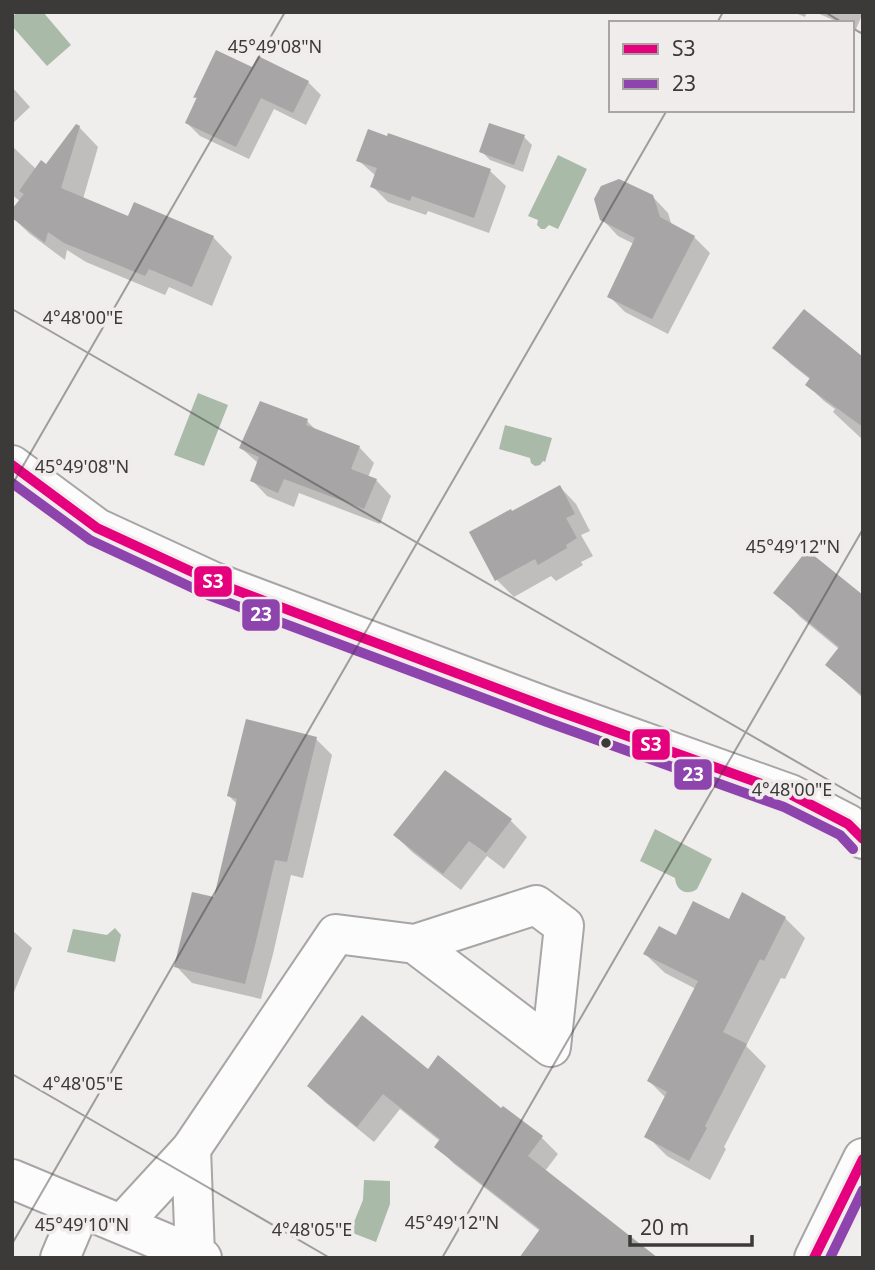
<svg xmlns="http://www.w3.org/2000/svg" width="875" height="1270" font-family="'Noto Sans',sans-serif">
  <style>
    .water { fill: #a9baa8 }
    .shadow { fill: #0003 }
    .building { fill: #a7a5a5 }
    .lines { fill: none; stroke-linecap: round; stroke-linejoin: round }
    .minor-casing { stroke: #a7a5a5; stroke-width: 42 }
    .minor { stroke: #fdfcfc; stroke-width: 38 }
    .bus-1-casing { stroke: #f1ecec; stroke-width: 16 }
    .bus-2-casing { stroke: #f1ecec; stroke-width: 16 }
    .bus-1 { stroke: #e5007d; stroke-width: 10 }
    .bus-2 { stroke: #8e44ad; stroke-width: 10 }
    .ticks { fill: none; stroke: #3c3a39; stroke-width: 2; stroke-opacity: 0.45 }
    .bus-dot { fill: #3c3a39; stroke: #f1ecec; stroke-width: 2.5 }
    .ticks-label { font-size: 18px; text-anchor: middle; fill: #3c3a39; stroke: #f1ecec; stroke-width: 7; stroke-linejoin: round; paint-order: stroke }
    .line-badge { stroke: #f1ecec; stroke-width: 2.5 }
    .badge-label { font-size: 19px; text-anchor: middle; font-weight: bold; fill: #fff }
  </style>
  <rect width="100%" height="100%" fill="#f0eded"/>
  <g class="water">
    <path d="M18,12H43L71,45L47,66L12,26V17Z"/>
    <path d="M558,155L587,169L558,229L549,225L545,229H541L537,225L538,220L528,216Z"/>
    <path d="M198,393L228,405L204,466L174,455Z"/>
    <path d="M505,425L552,438L545,462L543,461L540,465L535,466L531,463L530,458L499,449Z"/>
    <path d="M655,829L712,859L697,889C687,896 676,891 675,878L640,861Z"/>
    <path d="M115,928L121,935L115,962L67,952L73,929L107,935Z"/>
    <path d="M364,1180L390,1181V1204L376,1242L350,1232L363,1200Z"/>
  </g>
  <g class="shadow">
    <path d="M793,12H807L805,17Z"/>
    <path d="M815,12H863V13L856,29L852,28V23H840Z"/>
    <path d="M258,58L308,82L321,95L306,125L274,109L249,159L200,136L187,123L198,100L195,97L253,69Z"/>
    <path d="M12,87L30,107L12,124Z"/>
    <path d="M79,127L98,147L83,199L129,218L213,237L232,257L212,306L169,287L165,295L86,262L67,250L65,260L30,234L12,217L20,201L12,195V146L36,169L47,166Z"/>
    <path d="M524,137L532,145L523,172L490,160L481,151Z"/>
    <path d="M358,160L490,171L506,186L489,233L428,211L426,215L388,202L372,186L376,176Z"/>
    <path d="M652,196L668,213L672,226L694,237L710,253L668,334L625,312L609,296L634,244L618,236L602,219Z"/>
    <path d="M774,347L863,359V440L833,412L835,409L824,401L807,385L811,380L791,364Z"/>
    <path d="M307,421L318,432L359,447L374,463L368,477L376,480L391,496L380,524L299,493L294,507L267,496L252,480L258,463L241,448Z"/>
    <path d="M560,487L576,504L590,531L581,535L593,556L581,562L583,565L556,581L551,576L514,597L497,580L512,513Z"/>
    <path d="M776,592L863,597V698L827,665L839,649L800,617Z"/>
    <path d="M316,739L332,755L303,878L291,875L273,954L261,999L192,983L176,966L215,899L237,804L229,796Z"/>
    <path d="M510,820L527,837L504,869L487,856L461,890L412,852L395,835Z"/>
    <path d="M785,918L805,938L785,979L781,978L746,1046L766,1066L724,1147L726,1149L710,1180L667,1156L647,1136L666,1098L649,1081L696,989L665,973L645,954L676,937L730,921Z"/>
    <path d="M12,930L32,948L12,997Z"/>
    <path d="M428,1071L502,1111L503,1109L542,1138L558,1154L545,1171L540,1231L453,1163L437,1146L440,1141L400,1109L374,1142L325,1102L309,1086Z"/>
  </g>
  <g class="building">
    <path d="M216,50L252,67L258,56L309,81L293,113L261,98L236,147L185,123L197,97L193,98Z"/>
    <path d="M489,123L525,135L514,165L479,152Z"/>
    <path d="M76,124L80,126L61,188L128,216L134,202L214,236L192,287L149,269L145,276L64,243L48,232L45,243L12,218V209L24,194L19,191L41,160L46,164Z"/>
    <path d="M368,129L387,136L388,133L491,169L474,218L412,196L410,201L370,187L377,168L356,161Z"/>
    <path d="M619,179L653,195L660,217L695,236L652,319L607,297L635,238L600,220L594,199L601,186Z"/>
    <path d="M804,309L863,357V427L805,385L810,378L772,348Z"/>
    <path d="M260,401L308,419L306,425L360,446L351,469L377,479L364,509L284,479L278,493L250,481L259,457L239,448Z"/>
    <path d="M560,485L575,514L566,518L577,538L566,545L567,548L538,565L535,559L495,581L469,532L511,509L512,511Z"/>
    <path d="M807,550L863,595V696L825,665L839,647L773,593Z"/>
    <path d="M246,719L317,737L287,862L275,860L257,937L245,984L174,967L192,892L214,897L237,799L227,796Z"/>
    <path d="M445,770L512,819L486,853L469,841L443,874L393,835Z"/>
    <path d="M742,892L786,917L764,961L760,959L723,1032L747,1044L705,1126L707,1128L689,1161L644,1137L667,1092L647,1081L698,981L643,954L659,926L676,935L693,901L729,919Z"/>
    <path d="M362,1015L428,1069L438,1055L501,1108L503,1106L543,1136L528,1156L658,1258H519L540,1229L434,1147L440,1139L383,1094L357,1127L307,1086Z"/>
  </g>
  <g class="lines">
    <g class="minor-casing">
      <g id="minor">
        <path d="M12,465L97,528L214,582L552,709L790,794L848,824L863,839"/>
        <path d="M191,1149L195,1255"/>
        <path d="M12,1179L202,1258"/>
        <path d="M122,1224L191,1149L336,934L415,944L551,1047L564,926L536,905L415,944"/>
        <path d="M60,1258L81,1208"/>
        <path d="M814,1258L863,1158"/>
      </g>
    </g>
    <use href="#minor" class="minor"/>
    <g class="bus-1-casing">
      <g id="bus-1">
        <path d="M12,465L97,528L214,582L552,709L790,794L848,824L863,839"/>
        <path d="M814,1258L863,1159"/>
      </g>
    </g>
    <g class="bus-2-casing">
      <g id="bus-2">
        <path d="M12,483L90,540L208,595L547,722L784,807L840,835L853,849"/>
        <path d="M830,1258L863,1190"/>
      </g>
    </g>
    <use href="#bus-1" class="bus-1"/>
    <use href="#bus-2" class="bus-2"/>
  </g>
  <path class="ticks" d="M825,12L843,23M717,23L723,12M852,28L863,34M12,309L863,800M12,485L285,12M12,1074L330,1258M12,1244L667,110M442,1258L863,529"/>
  <circle class="bus-dot" cx="606" cy="743" r="6"/>
  <g class="ticks-label">
    <text x="275" y="53">45°49'08"N</text>
    <text x="83" y="324">4°48'00"E</text>
    <text x="82" y="473">45°49'08"N</text>
    <text x="793" y="553">45°49'12"N</text>
    <text x="792" y="796">4°48'00"E</text>
    <text x="83" y="1090">4°48'05"E</text>
    <text x="452" y="1229">45°49'12"N</text>
    <text x="82" y="1231">45°49'10"N</text>
    <text x="312" y="1236">4°48'05"E</text>
  </g>
  <g class="line-badge">
    <rect x="193" y="565" width="40" height="33" rx="7" fill="#e5007d"/>
    <rect x="241" y="598" width="40" height="34" rx="7" fill="#8e44ad"/>
    <rect x="631" y="728" width="40" height="33" rx="7" fill="#e5007d"/>
    <rect x="673" y="758" width="40" height="33" rx="7" fill="#8e44ad"/>
  </g>
  <g class="badge-label">
    <text x="213" y="588">S3</text>
    <text x="261" y="621">23</text>
    <text x="651" y="751">S3</text>
    <text x="693" y="781">23</text>
  </g>
  <rect width="875" height="1270" fill="none" stroke="#3c3a39" stroke-width="28"/>
  <rect x="609" y="21" width="245" height="91" fill="#f1ecec" stroke="#a9a5a4" stroke-width="2"/>
  <rect x="623" y="44" width="35" height="10" fill="#e5007d" stroke="#a9a5a4" stroke-width="2"/>
  <text x="672" y="56" font-size="21" fill="#3c3a39">S3</text>
  <rect x="623" y="79" width="35" height="10" fill="#8e44ad" stroke="#a9a5a4" stroke-width="2"/>
  <text x="672" y="91" font-size="21" fill="#3c3a39">23</text>
  <path d="M630 1235v10h122v-10" fill="none" stroke="#3c3a39" stroke-width="3.5"/>
  <text x="640" y="1235" font-size="21" fill="#3c3a39" stroke="#f1ecec" stroke-width="5" paint-order="stroke">20 m</text>
</svg>
